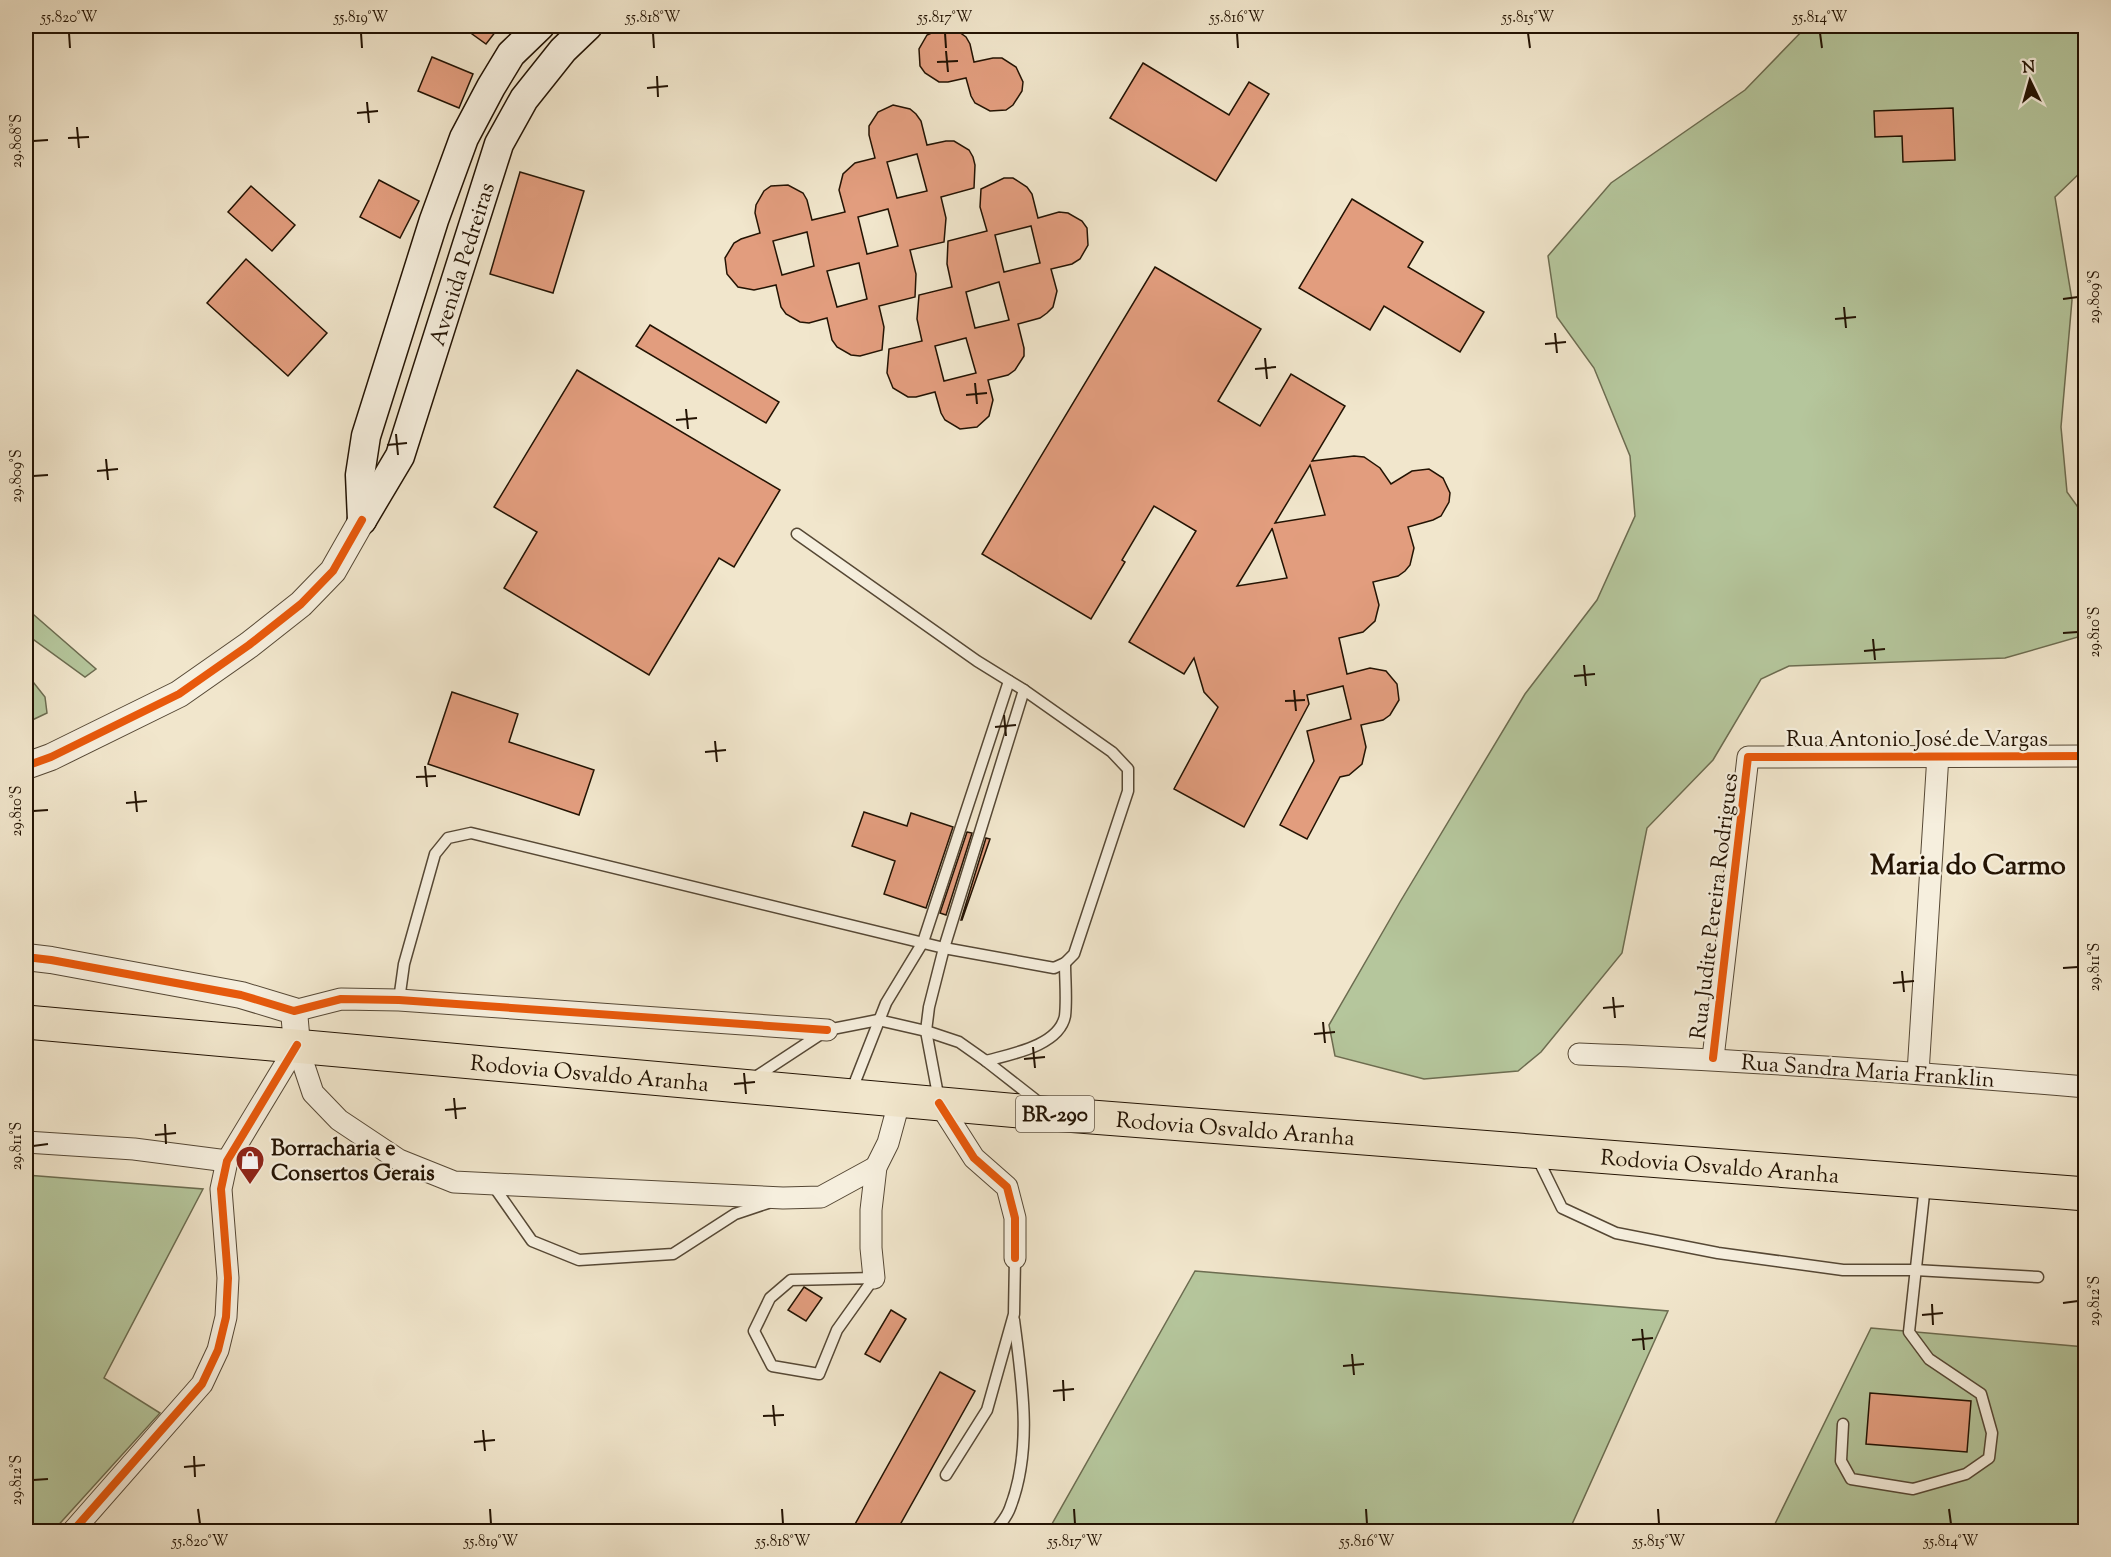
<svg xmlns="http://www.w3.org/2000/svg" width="2111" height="1557" font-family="'Sorts Mill Goudy',serif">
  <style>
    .green { fill: #b5c69c; stroke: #6c6c50; stroke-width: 1.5 }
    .building { fill: #e29d7e; stroke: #231303; stroke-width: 1.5; fill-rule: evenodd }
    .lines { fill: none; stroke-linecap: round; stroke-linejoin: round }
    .service-casing { stroke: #564835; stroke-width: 13 }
    .minor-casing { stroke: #564835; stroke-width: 23 }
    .tertiary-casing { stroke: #564835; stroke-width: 28 }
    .secondary-casing { stroke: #231303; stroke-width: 31 }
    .trunk-casing { stroke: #231303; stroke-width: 35 }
    .service { stroke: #f6efde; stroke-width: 10 }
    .minor { stroke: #f6efde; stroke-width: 21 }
    .tertiary { stroke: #f6efde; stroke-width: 26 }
    .secondary { stroke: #f6efde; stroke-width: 28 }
    .trunk { stroke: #f1e6cc; stroke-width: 33 }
    .cycleway-casing { stroke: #f6efde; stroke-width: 11 }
    .cycleway { stroke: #e8590c; stroke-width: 8 }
    .ticks { fill: none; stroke: #231303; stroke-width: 2 }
    .labels { text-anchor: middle; stroke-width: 4.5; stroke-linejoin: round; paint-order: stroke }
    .shield { fill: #f6efde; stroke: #625545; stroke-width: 1.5 }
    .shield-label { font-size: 21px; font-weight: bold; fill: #231303 }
    .street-label { font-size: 22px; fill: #231303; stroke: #f6efde }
    .poi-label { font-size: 22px; font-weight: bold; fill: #231303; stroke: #f6efde; text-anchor: start }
    .district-label { font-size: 28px; font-weight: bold; fill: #231303; stroke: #f6efde }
    .neatline { fill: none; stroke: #231303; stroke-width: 2 }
    .ticks-label { font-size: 15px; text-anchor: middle; fill: #231303 }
  </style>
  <rect width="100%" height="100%" fill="#f1e6cc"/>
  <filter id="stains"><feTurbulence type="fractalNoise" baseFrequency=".00333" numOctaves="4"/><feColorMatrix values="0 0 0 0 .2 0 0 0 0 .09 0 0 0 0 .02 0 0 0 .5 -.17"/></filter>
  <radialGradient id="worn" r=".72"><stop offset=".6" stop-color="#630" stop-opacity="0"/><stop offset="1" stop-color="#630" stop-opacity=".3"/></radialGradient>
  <g class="green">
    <path d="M1807,26H2085V168L2055,197L2072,300L2061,427L2067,492L2085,517V635L2005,658L1789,666L1761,679L1713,760L1647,828L1622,953L1541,1052L1518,1071L1424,1079L1335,1056L1329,1025L1400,902L1525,694L1597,600L1635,516L1630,456L1594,368L1557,317L1548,256L1611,183L1745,90Z"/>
    <path d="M26,608L96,669L85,677L26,634Z"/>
    <path d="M26,673L45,697L47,713L26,723Z"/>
    <path d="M26,1175L203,1189L104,1378L160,1413L53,1531H26Z"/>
    <path d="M1195,1271L1668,1311L1569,1531H1048Z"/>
    <path d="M1871,1328L2085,1347V1531L1771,1532Z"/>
  </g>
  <g class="building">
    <path d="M461,26H500L486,44Z"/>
    <path d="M943,28L959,32L966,37L970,44L974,62L993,58H1002L1016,67L1023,82L1022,91L1013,105L1006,110L990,111L975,103L971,96L966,78L948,82H939L925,73L920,66L919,49L927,35Z"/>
    <path d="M432,57L473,74L459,108L418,91Z"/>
    <path d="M1143,63L1229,115L1249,82L1269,94L1216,181L1110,118Z"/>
    <path d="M893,105L910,109L916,114L921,121L927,145L946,141H954L969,150L973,157L975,165L974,188L941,197L946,218L944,242L910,250L916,274L915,297L879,306L884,327L882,350L860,356L851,355L837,347L832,340L827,318L809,323L800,322L786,314L781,307L776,285L754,290L738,287L727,274L725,258L734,243L741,239L760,233L755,213L756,205L764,191L771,186L788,185L803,193L807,200L812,220L845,212L839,190L843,174L855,163L875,158L869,135V126L878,112ZM917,154L927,191L897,198L887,162ZM888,209L898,246L867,254L858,217ZM807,232L814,266L782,275L773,241ZM859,263L867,299L837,307L827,271Z"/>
    <path d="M1953,108L1955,160L1903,162L1902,136L1875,137L1874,111Z"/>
    <path d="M520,172L584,191L553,293L490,274Z"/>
    <path d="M1004,178H1013L1027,187L1032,194L1038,218L1059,212L1068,213L1082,221L1087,228L1088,245L1080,259L1072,264L1051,269L1057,291L1053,307L1047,313L1040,318L1018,324L1024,348V356L1015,370L1008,375L988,380L993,400L989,416L977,427L960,429L945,420L941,413L935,392L916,397H908L893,388L887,373L889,349L922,341L917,319L919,295L952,287L947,264L948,241L987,231L980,207L981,189ZM1031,226L1040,263L1004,272L995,235ZM999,282L1009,320L975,328L966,292ZM966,338L976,373L944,381L935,346Z"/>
    <path d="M379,180L419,201L400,238L360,217Z"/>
    <path d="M251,186L295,225L272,251L228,212Z"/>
    <path d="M1352,199L1423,242L1408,267L1484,312L1460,352L1384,306L1370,330L1299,288Z"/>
    <path d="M246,259L327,333L288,376L207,303Z"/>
    <path d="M1155,267L1261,329L1218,401L1260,426L1291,374L1345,406L1312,461L1354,456L1364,457L1380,468L1391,484L1412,471L1429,469L1443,478L1450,493L1449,502L1441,516L1433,520L1408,527L1414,548L1410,565L1405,571L1398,576L1373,582L1379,605L1375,621L1363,632L1339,638L1347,674L1370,668L1386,671L1397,684L1399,700L1390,715L1383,720L1361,725L1366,747L1362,764L1349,775L1340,777L1307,839L1280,825L1314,761L1307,731L1351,719L1343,686L1307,695L1309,704L1244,827L1174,789L1218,707L1204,692L1194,658L1184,674L1129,642L1196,531L1154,506L1122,560L1125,562L1091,619L982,554ZM1310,465L1325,515L1275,523ZM1272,528L1287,578L1237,586L1272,529Z"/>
    <path d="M650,325L779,402L766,423L636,346Z"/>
    <path d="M577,370L780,490L734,567L719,558L649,675L504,588L537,532L494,507Z"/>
    <path d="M452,692L518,714L509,742L594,770L579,815L428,764Z"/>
    <path d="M864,812L907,826L911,813L953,827L926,908L884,894L895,861L852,846Z"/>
    <path d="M967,832L972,833L946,915L940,913Z"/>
    <path d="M986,838L990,839L962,920H961Z"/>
    <path d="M804,1287L822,1298L806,1321L788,1310Z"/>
    <path d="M891,1310L906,1319L880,1362L865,1354Z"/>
    <path d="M940,1372L975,1391L896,1532H863L854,1526Z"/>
    <path d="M1870,1393L1971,1401L1967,1452L1866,1444Z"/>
  </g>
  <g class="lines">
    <g class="service-casing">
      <g id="service">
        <path d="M399,1000L404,964L435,854L448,838L471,833L944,948L1054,968L1065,963L1074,954L1128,791V769L1112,752L1024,690L977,661L797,534"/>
        <path d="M986,1061C1011,1054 1059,1046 1065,1016C1067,999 1065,980 1065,963"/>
        <path d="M754,1078L827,1030L878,1020L926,1031L959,1042L986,1061L1041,1104"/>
        <path d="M851,1092L886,1003L923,942L1009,681"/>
        <path d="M939,1100L926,1031L929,1007L944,948L1024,690"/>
        <path d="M1537,1157L1562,1208L1616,1233L1718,1253L1843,1270H1915L2038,1277"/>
        <path d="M492,1184L532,1241L579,1260L673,1254L735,1214L768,1203"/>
        <path d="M874,1278L837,1330L819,1374L772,1366L754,1331L770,1298L791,1280Z"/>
        <path d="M1843,1424L1841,1461L1851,1479L1913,1489L1966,1474L1989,1458L1992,1433L1981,1394L1929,1359L1909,1332L1925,1185"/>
        <path d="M946,1475L987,1410L1014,1314L1015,1258"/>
        <path d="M995,1532C1000,1524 1007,1517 1010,1508C1033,1449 1022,1382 1014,1320"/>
      </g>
    </g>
    <g class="minor-casing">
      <g id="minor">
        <path d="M294,1011L341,999L399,1000L827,1030"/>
        <path d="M297,1045L313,1093L339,1120L399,1160L454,1182L783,1198L821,1197L876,1167"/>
        <path d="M1579,1054C1749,1060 1917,1073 2086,1087"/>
        <path d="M1713,1058L1748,757L2086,756"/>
        <path d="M1918,1073L1938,755"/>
        <path d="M939,1103L974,1158L1007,1187L1015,1218V1258"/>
        <path d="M26,1142L134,1149L227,1161"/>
        <path d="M874,1278L871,1248V1210L876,1167L888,1143L900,1099"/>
        <path d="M72,1532L202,1384L218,1350L226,1317L228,1278L221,1189L227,1161L297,1045"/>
      </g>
    </g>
    <g class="tertiary-casing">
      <g id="tertiary">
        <path d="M26,766L51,757L179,694L249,645L301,604L333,571L362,520"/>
        <path d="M26,957L51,960L241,995L294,1011L297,1045"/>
      </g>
    </g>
    <g class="secondary-casing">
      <g id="secondary">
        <path id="s1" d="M362,520L400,456L499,144L524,99L563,50L588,26"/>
        <path d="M362,520L360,475L366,436L434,220L464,138L491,87L511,54L540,26"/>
      </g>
    </g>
    <g class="trunk-casing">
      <g id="trunk">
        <path id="s2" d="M26,1022L1053,1114L2086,1194"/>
      </g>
    </g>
    <use href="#service" class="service"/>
    <use href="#minor" class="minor"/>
    <use href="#tertiary" class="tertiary"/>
    <use href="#secondary" class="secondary"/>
    <use href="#trunk" class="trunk"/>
    <g class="cycleway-casing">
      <g id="cycleway">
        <path d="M26,766L51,757L179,694L249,645L301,604L333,571L362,520"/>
        <path d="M26,957L51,960L241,995L294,1011L341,999L399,1000L827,1030"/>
        <path d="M1713,1058L1748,757L2086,756"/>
        <path d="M939,1103L974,1158L1007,1187L1015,1218V1258"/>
        <path d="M72,1532L202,1384L218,1350L226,1317L228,1278L221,1189L227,1161L297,1045"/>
      </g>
    </g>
    <use href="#cycleway" class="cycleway"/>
  </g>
  <path class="ticks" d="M69,33L70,48M361,33L362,48M653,33L654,48M945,33L946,48M1237,33L1238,48M1528,33L1530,48M1820,33L1822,48M946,51L948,72M937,62L958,61M657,76L658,97M647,88L668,86M367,102L369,123M357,113L378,111M77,127L79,148M68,138L89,137M33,141L48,140M2063,299L2078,297M1844,307L1846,328M1835,319L1856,317M1555,333L1557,353M1545,344L1566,342M1265,358L1267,379M1255,369L1276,367M975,383L977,404M966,395L987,393M686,409L688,429M676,420L697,418M396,434L398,455M387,445L407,443M106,459L108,480M97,471L118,469M33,476L48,475M2063,633L2078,632M1873,639L1875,660M1864,651L1885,649M1584,665L1586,686M1574,676L1595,674M1294,690L1296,711M1285,701L1305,700M1004,715L1006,736M995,727L1016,725M715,741L717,762M705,752L726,750M425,766L427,787M416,777L436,776M135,791L137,812M126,803L147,801M33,811L48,810M2063,968L2078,967M1902,971L1904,992M1893,983L1914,981M1613,997L1615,1018M1603,1008L1624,1006M1323,1022L1325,1043M1314,1034L1335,1032M1033,1047L1035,1068M1024,1059L1045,1057M744,1073L746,1094M734,1084L755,1082M454,1098L456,1119M445,1110L466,1108M165,1124L166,1144M155,1135L176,1133M33,1146L48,1144M2063,1303L2078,1301M1932,1304L1933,1325M1922,1315L1943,1313M1642,1329L1644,1350M1632,1340L1653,1338M1352,1354L1354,1375M1343,1366L1364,1364M1063,1380L1064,1401M1053,1391L1074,1389M773,1405L775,1426M763,1416L784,1415M483,1430L485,1451M474,1442L495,1440M194,1456L195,1477M184,1467L205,1465M33,1480L48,1479M198,1509L200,1524M490,1509L491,1524M782,1509L783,1524M1074,1509L1075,1524M1366,1509L1367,1524M1658,1509L1659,1524M1949,1509L1951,1524"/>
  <defs>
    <g id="shop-pin" transform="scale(1.5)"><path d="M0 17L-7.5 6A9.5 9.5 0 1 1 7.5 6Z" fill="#8f2418" stroke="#f6efde"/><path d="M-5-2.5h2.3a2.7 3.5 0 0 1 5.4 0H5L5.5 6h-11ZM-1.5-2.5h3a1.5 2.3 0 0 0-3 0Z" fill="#fff"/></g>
  </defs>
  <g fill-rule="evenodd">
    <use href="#shop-pin" x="250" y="1160"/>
  </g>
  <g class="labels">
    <rect class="shield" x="1016" y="1096" width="78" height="36" rx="4.5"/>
    <g class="shield-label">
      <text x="1055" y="1121">BR-290</text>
    </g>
    <g class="street-label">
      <text dy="8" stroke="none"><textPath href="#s1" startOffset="276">Avenida Pedreiras</textPath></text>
      <text x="1917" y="746">Rua Antonio José de Vargas</text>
      <text transform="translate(1713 906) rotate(-83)" y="8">Rua Judite Pereira Rodrigues</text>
      <text transform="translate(1868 1070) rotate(4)" y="8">Rua Sandra Maria Franklin</text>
      <text dy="8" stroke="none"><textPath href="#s2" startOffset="566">Rodovia Osvaldo Aranha</textPath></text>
      <text dy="8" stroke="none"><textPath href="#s2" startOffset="1214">Rodovia Osvaldo Aranha</textPath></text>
      <text dy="8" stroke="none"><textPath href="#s2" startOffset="1700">Rodovia Osvaldo Aranha</textPath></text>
    </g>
    <g class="poi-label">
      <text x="271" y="1155">Borracharia e<tspan x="271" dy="25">Consertos Gerais</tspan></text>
    </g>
    <g class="district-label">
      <text x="1968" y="874">Maria do Carmo</text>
    </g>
  </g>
  <rect width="2111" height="1557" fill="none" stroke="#f1e6cc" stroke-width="66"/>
  <g transform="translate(2030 81) rotate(355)" stroke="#f6efde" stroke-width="4.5" paint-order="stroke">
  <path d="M0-4.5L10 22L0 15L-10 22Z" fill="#231303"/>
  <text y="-9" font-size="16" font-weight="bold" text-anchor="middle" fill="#231303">N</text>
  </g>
  <rect x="33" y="33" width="2045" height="1491" class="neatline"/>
  <g class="ticks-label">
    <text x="69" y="22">55.820°W</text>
    <text x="361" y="22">55.819°W</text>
    <text x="653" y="22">55.818°W</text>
    <text x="945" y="22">55.817°W</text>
    <text x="1237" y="22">55.816°W</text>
    <text x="1528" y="22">55.815°W</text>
    <text x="1820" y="22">55.814°W</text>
    <text transform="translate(16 141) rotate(-90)" y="5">29.808°S</text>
    <text transform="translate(2094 297) rotate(-90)" y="5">29.809°S</text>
    <text transform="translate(16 476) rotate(-90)" y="5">29.809°S</text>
    <text transform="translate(2094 632) rotate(-90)" y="5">29.810°S</text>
    <text transform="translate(16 811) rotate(-90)" y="5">29.810°S</text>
    <text transform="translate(2094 967) rotate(-90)" y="5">29.811°S</text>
    <text transform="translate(16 1146) rotate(-90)" y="5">29.811°S</text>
    <text transform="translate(2094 1301) rotate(-90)" y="5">29.812°S</text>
    <text transform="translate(16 1480) rotate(-90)" y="5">29.812°S</text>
    <text x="200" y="1546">55.820°W</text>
    <text x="491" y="1546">55.819°W</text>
    <text x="783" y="1546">55.818°W</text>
    <text x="1075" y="1546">55.817°W</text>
    <text x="1367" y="1546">55.816°W</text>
    <text x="1659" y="1546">55.815°W</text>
    <text x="1951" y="1546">55.814°W</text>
  </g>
  <rect width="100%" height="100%" filter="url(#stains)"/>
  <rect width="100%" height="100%" fill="url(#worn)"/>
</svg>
